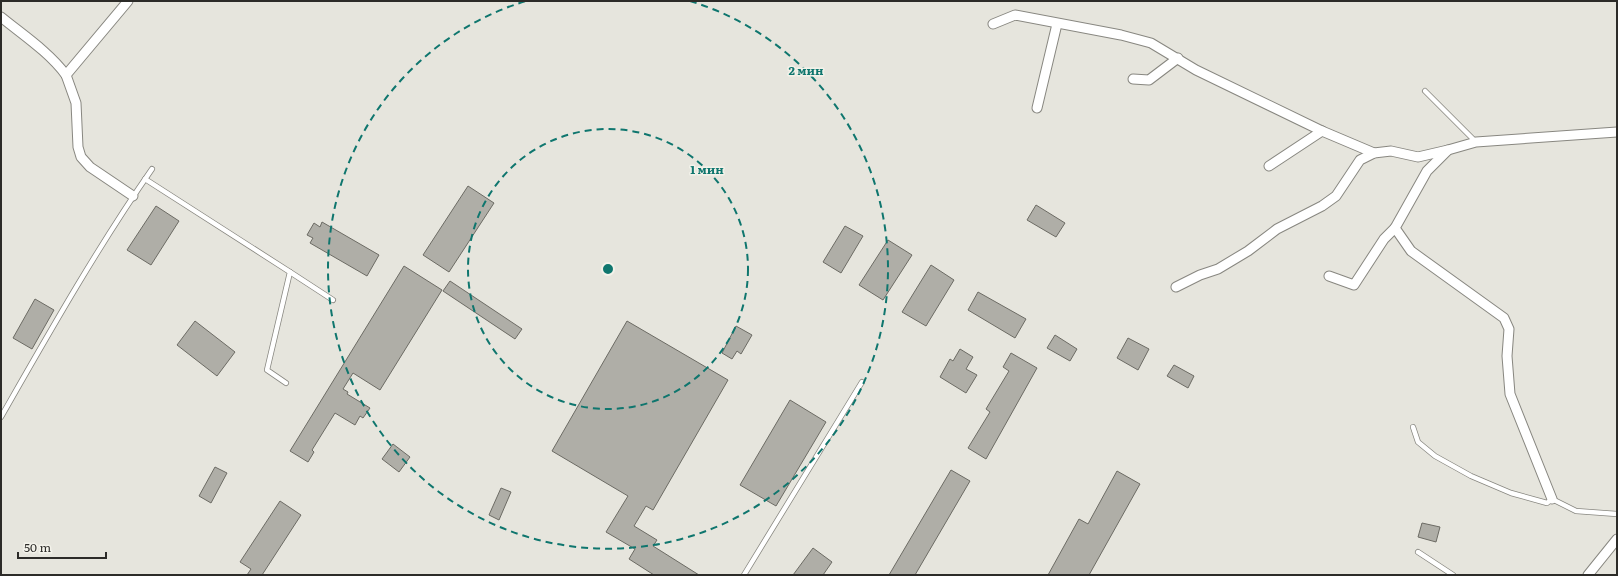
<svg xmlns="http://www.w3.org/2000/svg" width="1618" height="576" font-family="Literata,serif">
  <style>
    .building { fill: #afaea7; stroke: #6c6b64 }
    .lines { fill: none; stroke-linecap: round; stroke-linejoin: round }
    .lane-casing { stroke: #888780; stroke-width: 6 }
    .street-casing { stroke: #888780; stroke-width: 11 }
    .lane { stroke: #fff; stroke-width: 4.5 }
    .street { stroke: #fff; stroke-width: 9 }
    .ring { fill: none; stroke: #0f766e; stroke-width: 2; stroke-dasharray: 7 5 }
    .centre { fill: #0f766e; stroke: #f3f2ea; stroke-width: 2 }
    .ring-label { font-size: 12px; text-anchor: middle; font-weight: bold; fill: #0f766e; stroke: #f3f2ea; stroke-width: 3; stroke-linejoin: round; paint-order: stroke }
  </style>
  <rect width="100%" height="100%" fill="#e6e5dd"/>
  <g class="building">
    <path d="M468,186L494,203L449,272L423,255Z"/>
    <path d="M1036,205L1065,223L1056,237L1027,220Z"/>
    <path d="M156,206L179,221L151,265L127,250Z"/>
    <path d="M322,222L379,255L367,276L310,243L313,238L307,235L314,223L320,227Z"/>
    <path d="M845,226L863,236L841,273L823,262Z"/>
    <path d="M888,240L912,255L883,300L859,285Z"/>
    <path d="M931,265L954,280L926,326L902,312Z"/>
    <path d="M404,266L442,290L380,390L353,373L343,389L348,392L347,394L370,408L363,418L360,416L355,425L335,413L312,450L314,452L308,462L290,451Z"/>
    <path d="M450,281L522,329L515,339L443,291Z"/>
    <path d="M978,292L1026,319L1015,338L968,310Z"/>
    <path d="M35,299L54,310L32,349L13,338Z"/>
    <path d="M195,321L235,352L217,376L177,345Z"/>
    <path d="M627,321L728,380L653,510L646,506L634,526L657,540L653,546L699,575H654L629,559L635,549L606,532L628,496L552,451Z"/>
    <path d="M736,326L752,335L741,354L737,351L732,359L722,353Z"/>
    <path d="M1055,335L1077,349L1070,361L1047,348Z"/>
    <path d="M1128,338L1149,349L1138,370L1117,358Z"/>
    <path d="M960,349L973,357L966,369L977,375L966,393L940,377L950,359L953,361Z"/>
    <path d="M1011,353L1037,368L986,459L968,448L990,412L986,409L1009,371L1003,367Z"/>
    <path d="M1174,365L1194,376L1188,388L1167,376Z"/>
    <path d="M790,400L826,422L776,506L740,485Z"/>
    <path d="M393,444L410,457L399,472L382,459Z"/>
    <path d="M215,467L227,473L211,503L199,496Z"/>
    <path d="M951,470L970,481L915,575H889Z"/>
    <path d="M1117,471L1140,484L1089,575H1048L1079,519L1088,524Z"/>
    <path d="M501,488L511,492L499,520L489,515Z"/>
    <path d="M280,501L301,515L262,575H247L251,569L240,562Z"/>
    <path d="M1422,523L1440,527L1436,542L1418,537Z"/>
    <path d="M813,548L832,562L823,575H793Z"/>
  </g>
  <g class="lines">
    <g class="lane-casing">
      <g id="lane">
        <path d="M1425,91L1476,142"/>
        <path d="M145,179L290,272L267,370L286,383"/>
        <path d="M290,272L333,300"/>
        <path d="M1,417C49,333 97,248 152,169"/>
        <path d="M1413,427L1418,442L1435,456L1471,476L1511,493L1547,503L1552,499L1576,511L1617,514"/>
        <path d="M1418,552L1453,575"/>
        <path d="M744,575L862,382"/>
      </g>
    </g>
    <g class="street-casing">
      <g id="street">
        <path d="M1,17C23,35 49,52 66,75L128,1"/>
        <path d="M993,24L1015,15L1121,35L1151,43L1196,70L1322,131L1374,153"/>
        <path d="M66,75L76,103L78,147L81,157L90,167L133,196"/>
        <path d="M1133,79L1149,80L1178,58"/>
        <path d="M1037,108L1057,24"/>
        <path d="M1269,166L1322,131"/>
        <path d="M1329,276L1354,285L1384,239L1395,228"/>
        <path d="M1176,287L1200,275L1218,269L1248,251L1277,229L1322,206L1336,196L1360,160L1374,153L1391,151L1418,157L1448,150"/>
        <path d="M1552,499L1510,394L1507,356L1509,329L1504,318L1411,251L1395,228L1427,171L1448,150L1476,142L1617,132"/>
        <path d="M1588,575L1617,539"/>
      </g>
    </g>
    <use href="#lane" class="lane"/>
    <use href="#street" class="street"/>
  </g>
  <g class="ring">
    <circle cx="608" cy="269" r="140"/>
    <path d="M690 1A280 280 0 1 1 526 1"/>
  </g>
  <circle cx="608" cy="269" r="6" class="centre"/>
  <g class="ring-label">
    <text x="806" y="75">2 мин</text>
    <text x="707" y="174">1 мин</text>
  </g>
  <rect width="1618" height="576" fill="none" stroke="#2c2b28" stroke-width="4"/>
  <path d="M18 552v6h88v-6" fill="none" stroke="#2c2b28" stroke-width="2"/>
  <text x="24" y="552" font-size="12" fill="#2c2b28" stroke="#f3f2ea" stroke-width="3" paint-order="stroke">50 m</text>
</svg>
